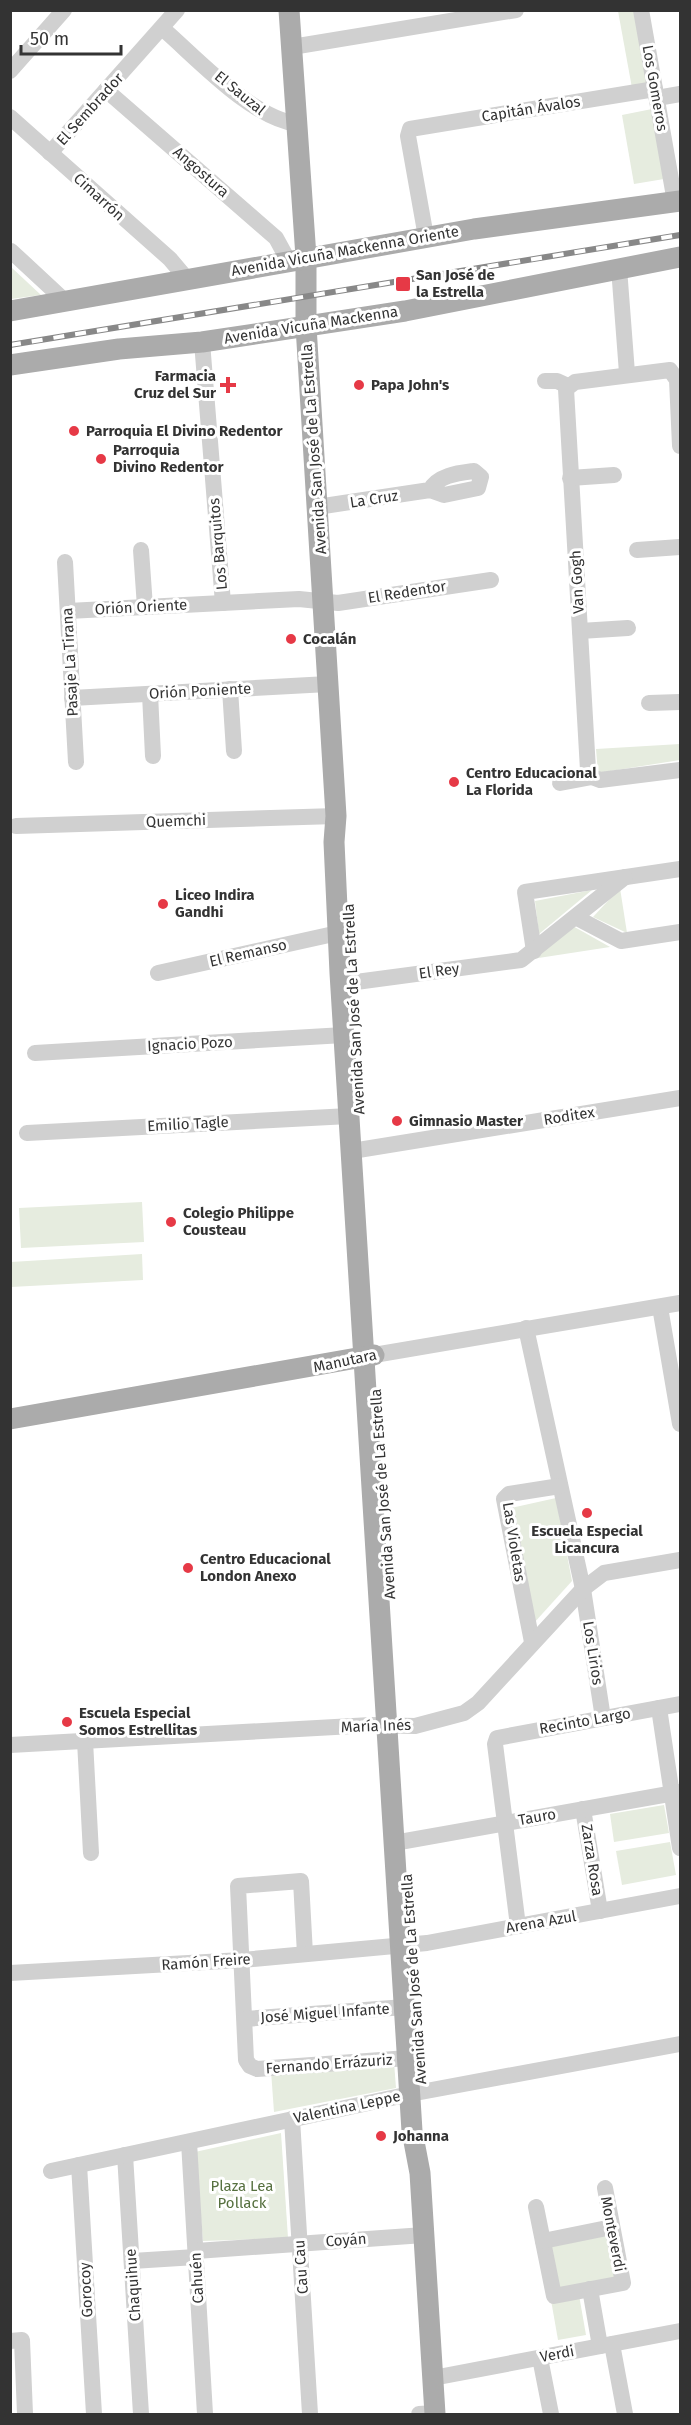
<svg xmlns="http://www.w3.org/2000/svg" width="691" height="2425" font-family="'Fira Sans',sans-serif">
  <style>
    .green { fill: #e6ecdf }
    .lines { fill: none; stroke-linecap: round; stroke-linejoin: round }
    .minor { stroke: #d0d0d0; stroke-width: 16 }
    .major { stroke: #ababab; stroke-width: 21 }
    .rail-casing { stroke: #888; stroke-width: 6 }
    .rail { stroke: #fff; stroke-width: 4; stroke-dasharray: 11; stroke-linecap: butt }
    .poi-dot { fill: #e63946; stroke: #fff; stroke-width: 2 }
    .labels { text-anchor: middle; stroke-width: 6; stroke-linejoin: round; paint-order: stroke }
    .street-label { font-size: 15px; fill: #333; stroke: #fff }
    .poi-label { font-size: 15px; font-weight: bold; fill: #333; stroke: #fff; text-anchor: start }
    .park-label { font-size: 15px; fill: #56703f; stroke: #fff }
  </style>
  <rect width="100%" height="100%" fill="#fff"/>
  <g class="green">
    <path d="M618,11H634L649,85L632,88Z"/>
    <path d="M652,109L664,179L634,184L622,115Z"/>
    <path d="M11,267L41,295L11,299Z"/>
    <path d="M680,744V760L598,773L596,749Z"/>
    <path d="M620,888L627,933L593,917Z"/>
    <path d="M592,890L539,934L535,901Z"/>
    <path d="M571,925L610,947L532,959Z"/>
    <path d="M142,1202L144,1242L21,1248L19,1208Z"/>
    <path d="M142,1254L143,1280L11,1287V1262Z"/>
    <path d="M556,1498L572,1581L533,1624L511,1508Z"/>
    <path d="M664,1805L669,1833L614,1842L610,1814Z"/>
    <path d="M670,1842L676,1875L622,1885L616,1851Z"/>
    <path d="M394,2062L396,2088L274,2112L271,2071Z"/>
    <path d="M281,2133L288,2238L203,2241L195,2152Z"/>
    <path d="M610,2232L619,2278L558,2290L548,2244Z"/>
    <path d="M579,2295L586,2335L558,2340L551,2300Z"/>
  </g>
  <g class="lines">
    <g class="minor">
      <path d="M641,10L675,202"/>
      <path d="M162,28C198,59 250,117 297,124"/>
      <path d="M292,47L516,10"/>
      <path d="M10,71L64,10"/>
      <path d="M106,90L276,238L288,260"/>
      <path d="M657,98L680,94"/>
      <path d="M10,117L170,259L186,278"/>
      <path d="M50,153L177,10"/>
      <path d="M426,237L408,136L410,129L655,89"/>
      <path d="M11,251L66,302"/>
      <path d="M619,268L627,373"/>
      <path d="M202,342L223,603"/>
      <path d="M545,381H557L568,386"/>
      <path d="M680,446L677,380L670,370L575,382L566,389L588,770L592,777L600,780L680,770"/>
      <path d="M570,478L614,475"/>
      <path d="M317,507L430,490L444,495L478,488L481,477L474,471C459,473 438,475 430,490"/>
      <path d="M141,550L145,607"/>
      <path d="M637,550L680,547"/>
      <path d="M65,562L76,762"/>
      <path d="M68,611L299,599L338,603L491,580"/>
      <path d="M580,631L628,628"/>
      <path d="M230,689L234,751"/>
      <path d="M150,694L153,756"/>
      <path d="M72,698L328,684"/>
      <path d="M649,703L680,702"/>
      <path d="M560,783L592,777"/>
      <path d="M16,826L336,816"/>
      <path d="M577,918L621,941L680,932"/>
      <path d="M534,951L525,892L680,869"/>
      <path d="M158,973L338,933"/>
      <path d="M341,984L521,960L625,877"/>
      <path d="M35,1053L344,1035"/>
      <path d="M27,1133L349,1116"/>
      <path d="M352,1151L680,1098"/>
      <path d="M660,1307L680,1424"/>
      <path d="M526,1328L583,1589L603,1718"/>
      <path d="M374,1355L680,1303"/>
      <path d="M532,1642L504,1499L509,1494L560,1486"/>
      <path d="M659,1708L680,1848"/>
      <path d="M85,1741L91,1853"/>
      <path d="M10,1745L371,1725L415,1726L464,1713L478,1703L583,1589L604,1573L680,1560"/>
      <path d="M583,1809L600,1911"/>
      <path d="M394,1843L680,1792"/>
      <path d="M518,1926L495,1744L497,1738L680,1704"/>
      <path d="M305,1954L301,1881L238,1886L246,2060L250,2066L257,2069L408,2058"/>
      <path d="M10,1973L242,1960L427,1943L680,1896"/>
      <path d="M245,2019L405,2007"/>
      <path d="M292,2119L310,2414"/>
      <path d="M189,2142L205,2414"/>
      <path d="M125,2155L141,2414"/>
      <path d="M79,2165L94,2414"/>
      <path d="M51,2171L410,2094L680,2044"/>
      <path d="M536,2207L554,2296L623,2283L605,2188"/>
      <path d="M543,2241L612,2227"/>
      <path d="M196,2251L424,2235"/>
      <path d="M132,2261L196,2257"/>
      <path d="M590,2289L600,2346"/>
      <path d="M10,2341L22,2340L25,2414"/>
      <path d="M612,2344L625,2414"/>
      <path d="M540,2358L551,2414"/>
      <path d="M433,2378L680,2331"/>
      <path d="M419,2414L435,2413"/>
    </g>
    <g class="major">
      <path d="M289,10L306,257V326L336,816L334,842L340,973L412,2131L420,2173L435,2414"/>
      <path d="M10,311L474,229L680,201"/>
      <path d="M10,365L119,349L202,342L405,311L680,257"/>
      <path d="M10,1419L374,1355"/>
    </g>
    <g class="rail-casing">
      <path id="rail" d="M10,345L680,235"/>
    </g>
    <use href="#rail" class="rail"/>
  </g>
  <g class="poi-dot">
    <rect x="395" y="276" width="16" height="16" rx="3"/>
    <path d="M225 376h6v6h6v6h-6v6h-6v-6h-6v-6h6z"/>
    <circle cx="359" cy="385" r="6"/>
    <circle cx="74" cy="431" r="6"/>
    <circle cx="101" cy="459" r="6"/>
    <circle cx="291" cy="639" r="6"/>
    <circle cx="454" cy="782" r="6"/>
    <circle cx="163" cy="904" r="6"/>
    <circle cx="397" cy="1121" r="6"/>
    <circle cx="171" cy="1222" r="6"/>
    <circle cx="587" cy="1513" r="6"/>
    <circle cx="188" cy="1568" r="6"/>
    <circle cx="67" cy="1722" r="6"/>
    <circle cx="381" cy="2136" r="6"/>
  </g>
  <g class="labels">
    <g class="street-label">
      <text transform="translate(655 88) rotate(80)" y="5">Los Gomeros</text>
      <text transform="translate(240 93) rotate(39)" y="5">El Sauzal</text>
      <text transform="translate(90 109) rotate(-48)" y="5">El Sembrador</text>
      <text transform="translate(531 109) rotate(-9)" y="5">Capitán Ávalos</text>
      <text transform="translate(201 172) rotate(41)" y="5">Angostura</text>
      <text transform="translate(99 197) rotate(42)" y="5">Cimarrón</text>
      <text transform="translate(345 251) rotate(-10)" y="5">Avenida Vicuña Mackenna Oriente</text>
      <text transform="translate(311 325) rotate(-9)" y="5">Avenida Vicuña Mackenna</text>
      <text transform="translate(314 449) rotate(-94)" y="5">Avenida San José de La Estrella</text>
      <text transform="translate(374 499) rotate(-9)" y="5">La Cruz</text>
      <text transform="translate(218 544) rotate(-95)" y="5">Los Barquitos</text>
      <text transform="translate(577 582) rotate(-93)" y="5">Van Gogh</text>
      <text transform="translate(407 592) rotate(-9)" y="5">El Redentor</text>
      <text transform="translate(141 607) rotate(-3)" y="5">Orión Oriente</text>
      <text transform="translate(70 662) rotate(-93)" y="5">Pasaje La Tirana</text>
      <text transform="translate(200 691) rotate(-3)" y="5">Orión Poniente</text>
      <text transform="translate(176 821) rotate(-2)" y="5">Quemchi</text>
      <text transform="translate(248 953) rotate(-13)" y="5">El Remanso</text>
      <text transform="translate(439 971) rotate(-8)" y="5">El Rey</text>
      <text transform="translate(354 1009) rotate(-93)" y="5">Avenida San José de La Estrella</text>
      <text transform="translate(190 1044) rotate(-3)" y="5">Ignacio Pozo</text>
      <text transform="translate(569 1116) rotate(-9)" y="5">Roditex</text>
      <text transform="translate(188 1124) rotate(-3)" y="5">Emilio Tagle</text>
      <text transform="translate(345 1361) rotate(-12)" y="5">Manutara</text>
      <text transform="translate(383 1494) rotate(-94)" y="5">Avenida San José de La Estrella</text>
      <text transform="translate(514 1542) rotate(81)" y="5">Las Violetas</text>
      <text transform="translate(593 1653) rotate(81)" y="5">Los Lirios</text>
      <text transform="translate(585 1721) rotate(-10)" y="5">Recinto Largo</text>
      <text transform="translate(376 1726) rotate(-2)" y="5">María Inés</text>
      <text transform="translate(537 1817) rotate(-10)" y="5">Tauro</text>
      <text transform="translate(592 1860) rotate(81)" y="5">Zarza Rosa</text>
      <text transform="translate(541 1922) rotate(-10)" y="5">Arena Azul</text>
      <text transform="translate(206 1962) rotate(-4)" y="5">Ramón Freire</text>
      <text transform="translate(414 1979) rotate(-94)" y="5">Avenida San José de La Estrella</text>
      <text transform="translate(325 2013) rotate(-4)" y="5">José Miguel Infante</text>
      <text transform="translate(329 2064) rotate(-4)" y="5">Fernando Errázuriz</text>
      <text transform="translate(347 2107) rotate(-12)" y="5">Valentina Leppe</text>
      <text transform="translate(613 2234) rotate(79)" y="5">Monteverdi</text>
      <text transform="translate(346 2240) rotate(-4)" y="5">Coyán</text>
      <text transform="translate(301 2267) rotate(-94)" y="5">Cau Cau</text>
      <text transform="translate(197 2278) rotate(-93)" y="5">Cahuén</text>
      <text transform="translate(133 2285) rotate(-94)" y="5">Chaquihue</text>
      <text transform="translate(86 2290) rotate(-93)" y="5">Gorocoy</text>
      <text transform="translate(557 2354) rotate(-11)" y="5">Verdi</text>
    </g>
    <g class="poi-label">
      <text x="416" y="280">San José de<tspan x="416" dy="17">la Estrella</tspan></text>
      <text x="216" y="381" text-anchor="end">Farmacia<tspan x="216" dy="17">Cruz del Sur</tspan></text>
      <text x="371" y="390">Papa John's</text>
      <text x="86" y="436">Parroquia El Divino Redentor</text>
      <text x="113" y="455">Parroquia<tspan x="113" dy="17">Divino Redentor</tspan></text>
      <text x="303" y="644">Cocalán</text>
      <text x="466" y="778">Centro Educacional<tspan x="466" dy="17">La Florida</tspan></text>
      <text x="175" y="900">Liceo Indira<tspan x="175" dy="17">Gandhi</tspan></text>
      <text x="409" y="1126">Gimnasio Master</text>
      <text x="183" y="1218">Colegio Philippe<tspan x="183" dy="17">Cousteau</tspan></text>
      <text x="587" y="1536" text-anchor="middle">Escuela Especial<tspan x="587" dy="17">Licancura</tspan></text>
      <text x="200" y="1564">Centro Educacional<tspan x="200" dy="17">London Anexo</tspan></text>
      <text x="79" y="1718">Escuela Especial<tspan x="79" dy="17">Somos Estrellitas</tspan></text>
      <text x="393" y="2141">Johanna</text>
    </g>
    <g class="park-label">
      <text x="242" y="2191">Plaza Lea<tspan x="242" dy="17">Pollack</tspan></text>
    </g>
  </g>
  <rect width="691" height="2425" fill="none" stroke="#333333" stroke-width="24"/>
  <path d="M21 45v9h100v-9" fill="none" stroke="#333333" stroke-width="3"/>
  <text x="30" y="45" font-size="18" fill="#333333" stroke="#ffffff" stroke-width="4.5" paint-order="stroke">50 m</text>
</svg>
